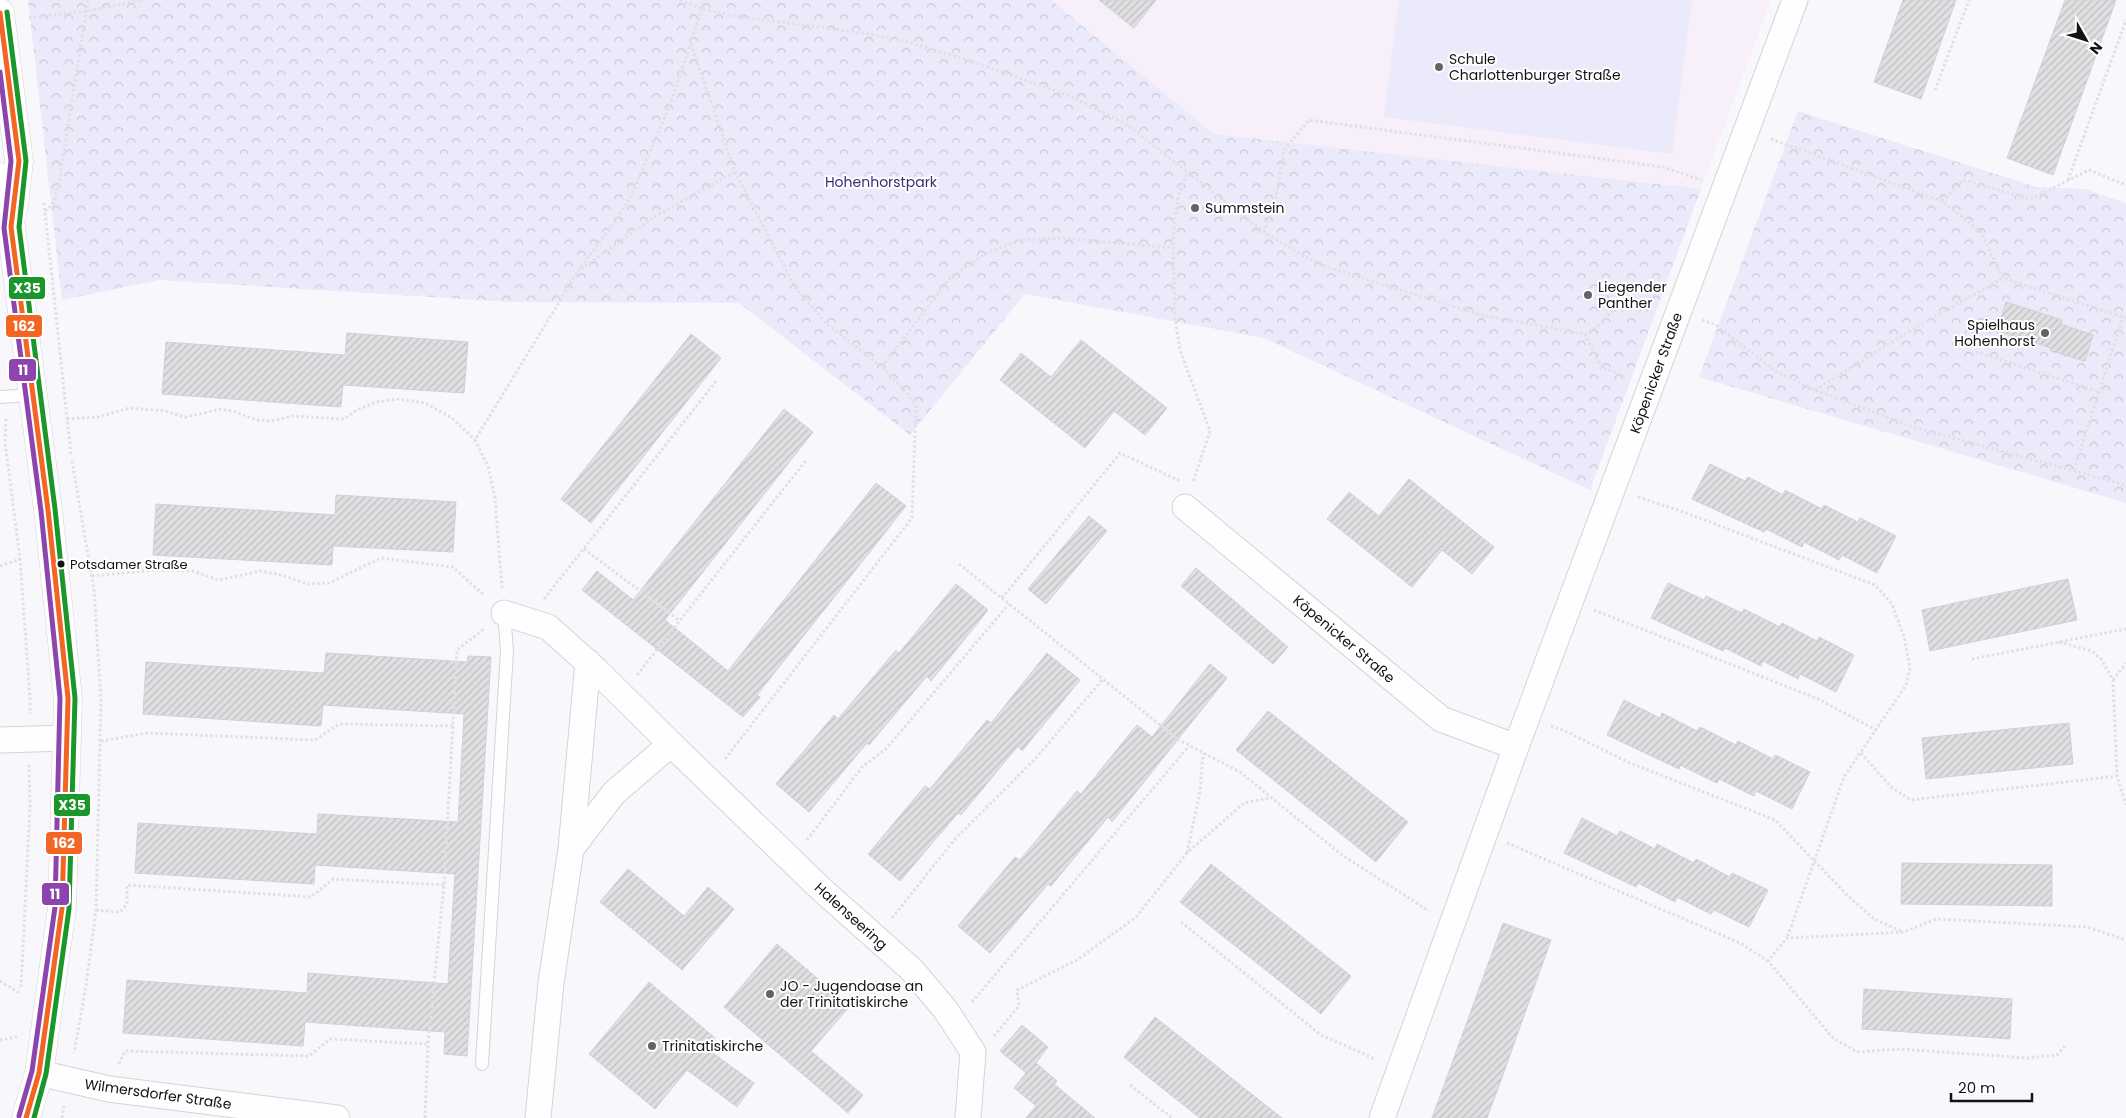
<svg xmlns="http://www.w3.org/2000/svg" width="2126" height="1118" font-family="Poppins,sans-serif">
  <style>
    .education { fill: #f7effa }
    .forest { fill: url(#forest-crowns) }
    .pitch { fill: #eaeafb }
    .building { fill: url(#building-hatch); stroke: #d2d0d4 }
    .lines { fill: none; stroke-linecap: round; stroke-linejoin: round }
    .service-casing { stroke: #d4d4d8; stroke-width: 14 }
    .minor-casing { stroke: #d4d4d8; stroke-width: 27 }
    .tertiary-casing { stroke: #d4d4d8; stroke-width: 29 }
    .path { stroke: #e0e0e2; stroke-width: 3; stroke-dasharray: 2.5 2.5; stroke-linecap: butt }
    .service { stroke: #fefeff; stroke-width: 12 }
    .minor { stroke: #fefeff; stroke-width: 25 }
    .tertiary { stroke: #fefeff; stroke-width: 28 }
    .bus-1-casing { stroke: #fff; stroke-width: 9 }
    .bus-2-casing { stroke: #fff; stroke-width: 9 }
    .bus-3-casing { stroke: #fff; stroke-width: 9 }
    .bus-1 { stroke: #f26522; stroke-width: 5 }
    .bus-2 { stroke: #8e44ad; stroke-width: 5 }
    .bus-3 { stroke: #1a962b; stroke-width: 5 }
    .poi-dot { fill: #636366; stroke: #fff; stroke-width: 2 }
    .bus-dot { fill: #131316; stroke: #fff; stroke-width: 2 }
    .labels { text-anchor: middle; stroke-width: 4; stroke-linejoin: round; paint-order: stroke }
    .bus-label { font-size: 13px; fill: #131316; stroke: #fff; text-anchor: start }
    .poi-label { font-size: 14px; fill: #131316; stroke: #fff; text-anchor: start }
    .park-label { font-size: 14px; fill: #3a2d78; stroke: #fff }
    .street-label { font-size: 14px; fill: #131316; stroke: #fff }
    .line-badge { stroke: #fff; stroke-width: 2 }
    .badge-label { font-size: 14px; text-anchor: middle; font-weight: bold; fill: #fff }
  </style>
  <defs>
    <pattern id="forest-crowns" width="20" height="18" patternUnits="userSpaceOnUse" patternTransform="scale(1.25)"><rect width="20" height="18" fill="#eaeafb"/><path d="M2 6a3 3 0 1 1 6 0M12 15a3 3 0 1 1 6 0" fill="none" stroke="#c8c8d6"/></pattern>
    <pattern id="building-hatch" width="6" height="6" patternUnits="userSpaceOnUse" patternTransform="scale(1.25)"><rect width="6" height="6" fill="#e0dfe2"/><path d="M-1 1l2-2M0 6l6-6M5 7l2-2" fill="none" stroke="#bfbec1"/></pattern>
  </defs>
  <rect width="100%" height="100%" fill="#f8f8fc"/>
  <path class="education" d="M1051,0H1771L1701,189L1214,134Z"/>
  <g class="forest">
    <path d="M28,0H1051L1214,134L1701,189L1590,490L1264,338L1025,294L910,435L739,303L511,302L159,280L62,300Z"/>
    <path d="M1798,111L2036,187L2085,189L2126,203V503L1699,377Z"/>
  </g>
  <path class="pitch" d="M1399,0H1692L1672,154L1384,117Z"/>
  <g class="building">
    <path d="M1099,0H1156L1134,28Z"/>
    <path d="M1903,0H1956L1921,99L1874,82Z"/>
    <path d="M2065,0H2116L2053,175L2007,158Z"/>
    <path d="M2006,302L2062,320L2061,324L2093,335L2085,361L2051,351V348L1997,331Z"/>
    <path d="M347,333L468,342L464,393L343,385L341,407L162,394L166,342L345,355Z"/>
    <path d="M691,334L721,358L591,523L561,499Z"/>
    <path d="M1081,340L1167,408L1145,435L1114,411L1085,448L1000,380L1021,353L1051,377Z"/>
    <path d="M784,409L813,432L665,620L728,671L876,483L906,506L757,695L760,697L743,717L582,590L597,571L633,600Z"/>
    <path d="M1710,464L1745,481L1748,477L1783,495L1785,490L1822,509L1824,505L1858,522L1860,518L1896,536L1877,573L1842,555L1839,560L1804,542L1802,547L1766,529L1764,532L1692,499Z"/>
    <path d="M1409,479L1494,547L1472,574L1442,550L1412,587L1327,519L1349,492L1379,516Z"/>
    <path d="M336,495L456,502L453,552L333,546L332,565L153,555L156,504L335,515Z"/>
    <path d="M1089,516L1107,531L1046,604L1028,589Z"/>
    <path d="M1196,568L1288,647L1273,664L1181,586Z"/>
    <path d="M2068,579L2077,620L1930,651L1922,610Z"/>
    <path d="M1668,583L1704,600L1706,596L1742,613L1744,609L1780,627L1782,623L1817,641L1819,637L1854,655L1836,692L1800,674L1798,679L1763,661L1761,666L1725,648L1723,651L1651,618Z"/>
    <path d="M956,584L988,610L931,681L927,676L869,745L867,743L809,812L776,784L834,715L838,719L896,650L899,653Z"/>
    <path d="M326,653L467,662L468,656L491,657L467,1056L444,1054L445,1032L305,1022L303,1046L123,1033L127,980L307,993L308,973L448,984L455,874L315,865L314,884L135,873L138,823L317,834L318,814L458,822L464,714L323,705L321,726L143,714L146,662L324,673Z"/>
    <path d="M1047,653L1080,680L1022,751L1018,746L961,815L958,813L900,881L868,854L925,786L930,789L987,720L991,723Z"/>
    <path d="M1210,664L1227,678L1112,822L1108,817L1051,886L1048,884L990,953L958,926L1015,857L1020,860L1077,791L1081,794L1137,725L1152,737Z"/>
    <path d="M1624,700L1660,718L1662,713L1697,731L1700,727L1736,745L1738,741L1773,759L1775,755L1810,772L1792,809L1756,791L1754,796L1719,779L1717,783L1680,765L1679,769L1607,735Z"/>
    <path d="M1268,711L1408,822L1376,862L1236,750Z"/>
    <path d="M2069,723L2073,764L1926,779L1922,738Z"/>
    <path d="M1582,818L1617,836L1620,831L1655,849L1657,844L1694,863L1696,859L1730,877L1732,873L1768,890L1749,927L1714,910L1711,914L1677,897L1675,902L1638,883L1636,887L1564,853Z"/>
    <path d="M1902,863L2052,865V906L1901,904Z"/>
    <path d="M1211,864L1351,976L1321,1014L1180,902Z"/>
    <path d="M628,869L684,916L708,887L734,909L682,970L600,902Z"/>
    <path d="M1503,923L1551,940L1504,1072L1487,1118H1432Z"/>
    <path d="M777,944L850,1006L811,1051L863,1095L848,1113L724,1007Z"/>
    <path d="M649,982L715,1038L706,1048L754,1083L737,1107L687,1070L655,1109L589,1054Z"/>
    <path d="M1864,989L2012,999L2010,1039L1862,1029Z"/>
    <path d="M1155,1017L1249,1092L1282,1118H1200L1148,1077L1124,1057Z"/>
    <path d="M1022,1025L1048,1047L1036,1063L1057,1081L1054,1084L1095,1118H1026L1036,1106L1014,1088L1026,1073L1000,1051Z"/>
  </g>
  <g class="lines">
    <g class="service-casing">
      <g id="service">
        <path d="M0,397L33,395"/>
        <path d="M482,1064L507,651L504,613"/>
      </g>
    </g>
    <g class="minor-casing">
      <g id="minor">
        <path d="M1185,507L1441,719L1516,747"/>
        <path d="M504,613L548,627L596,670L671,744"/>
        <path d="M0,740L68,738"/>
        <path d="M571,849L588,662"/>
        <path d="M39,1073L109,1089L337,1118"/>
        <path d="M538,1118L551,983L571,849L614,793L671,744L821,889L912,970L945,1009L973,1052L968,1118"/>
        <path d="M1382,1118L1516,747L1795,0"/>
      </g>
    </g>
    <g class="tertiary-casing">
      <g id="tertiary">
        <path d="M0,13L19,161L14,206"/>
        <path d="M0,177L11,227L48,510L68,698L62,908L39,1073L26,1118"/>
      </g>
    </g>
    <g class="path">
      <path d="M680,0L702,9L734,16L863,33L905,41L974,62L1070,96L1126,124L1264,232L1305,257L1327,267L1481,315L1585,334C1617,320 1606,293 1653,305"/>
      <path d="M29,18L87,11L143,0"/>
      <path d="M691,44L735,172L795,287L827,324L882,367L909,395L916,407L912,518L725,759"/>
      <path d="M1935,90L1969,0"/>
      <path d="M1771,139L1942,201L1980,231L2003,278L2126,318"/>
      <path d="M1187,174L1178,196L1173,238L1175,318L1180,350L1210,431L1193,482"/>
      <path d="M2068,180L2126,20"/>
      <path d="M1942,201L1963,180L2031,199L2089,170L2126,185"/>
      <path d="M44,203L71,455"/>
      <path d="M45,211L53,204L59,182L88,0"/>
      <path d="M1264,232L1276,199L1284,150L1309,120L1663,167L1701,180"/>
      <path d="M581,269L657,215L735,172"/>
      <path d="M1702,320L1716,325L1777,372L1815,390L1913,427L2126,485"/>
      <path d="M1585,334L1601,367L1627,377"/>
      <path d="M1976,352L2100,392"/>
      <path d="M882,367L950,278L986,253L1021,240L1064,238L1173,248"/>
      <path d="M1815,390L1913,329L2003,278"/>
      <path d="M6,419L5,442L20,559L30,698V714"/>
      <path d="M67,419L98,417L130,408L165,411L185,417L221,409L236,412L256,420L272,421L292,416L344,419L357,410L376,402L399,399L425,403L452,418L475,440"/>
      <path d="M72,461L94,590L101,698L96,910L86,986L74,1053"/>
      <path d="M2074,470L2123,317"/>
      <path d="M1638,497L1678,510L1875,585L1892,604L1904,637L1910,668L1906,685L1844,777L1787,938"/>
      <path d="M584,549L680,621"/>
      <path d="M959,564L1179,740L1240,772L1342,855L1429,911"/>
      <path d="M0,566L20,559"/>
      <path d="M92,576L155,570L192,571L219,580L260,571L282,575L307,584L329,583L381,558L453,567L485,596"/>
      <path d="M502,588L495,498L488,466L475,440L578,271L608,231L631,196L670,105L702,9"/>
      <path d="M1002,598L1120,453L1180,481"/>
      <path d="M544,599L717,380"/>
      <path d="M1594,610L1818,699L1876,730"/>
      <path d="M2059,642L2092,651L2101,659L2113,680L2117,776"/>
      <path d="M1972,659L2126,629"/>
      <path d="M637,675L807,459"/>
      <path d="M2113,680L2126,663"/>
      <path d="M1551,726L1565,731L1630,763L1775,820L1847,895L1874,919L1901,931"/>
      <path d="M101,741L148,733L315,740L339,724L453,726"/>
      <path d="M1861,753L1891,787L1911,800L2117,776L2126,805"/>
      <path d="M807,840L863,766L886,749L1009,604"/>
      <path d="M1507,843L1740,943L1768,961"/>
      <path d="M1187,853L1200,791L1203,753"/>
      <path d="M96,910L120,912L127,904V885L311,897L333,879L444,885"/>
      <path d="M892,918L955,839L1036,758L1103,679"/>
      <path d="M1181,922L1321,1035L1375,1059"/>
      <path d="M0,981L21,994"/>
      <path d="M21,987L30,807L29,765"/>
      <path d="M972,1002L1189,746"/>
      <path d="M994,1036L1019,1006L1017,990L1077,960L1136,917L1187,853L1244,803L1269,798"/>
      <path d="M0,1040L17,1037"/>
      <path d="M2065,1046L2057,1055L2027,1058L1899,1049L1857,1052L1833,1038L1768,961L1787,938L1904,932L1936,919L2087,927L2126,940"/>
      <path d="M119,1064L125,1051L309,1056L330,1039L428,1044"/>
      <path d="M1130,1085L1172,1118"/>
      <path d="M62,1118L64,1106"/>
      <path d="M425,1118L428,1044L444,885L457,650L484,629"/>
    </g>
    <use href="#service" class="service"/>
    <use href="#minor" class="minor"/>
    <use href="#tertiary" class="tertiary"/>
    <g class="bus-1-casing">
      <path id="bus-1" d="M0,13L19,161L11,227L48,510L68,698L62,908L39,1073L26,1118"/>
    </g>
    <g class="bus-2-casing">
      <path id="bus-2" d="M0,72L11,161L4,228L41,511L60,698L55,907L32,1071L19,1116"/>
    </g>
    <g class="bus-3-casing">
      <path id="bus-3" d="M7,12L26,161L19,227L55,509L75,698L69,909L46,1074L34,1118"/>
    </g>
    <use href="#bus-1" class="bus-1"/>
    <use href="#bus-2" class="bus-2"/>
    <use href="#bus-3" class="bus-3"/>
  </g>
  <g class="poi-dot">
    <circle cx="1439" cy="67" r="5"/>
    <circle cx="1195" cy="208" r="5"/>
    <circle cx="1588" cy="295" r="5"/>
    <circle cx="2045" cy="333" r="5"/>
    <circle cx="770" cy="994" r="5"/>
    <circle cx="652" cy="1046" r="5"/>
  </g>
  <circle class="bus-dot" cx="61" cy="564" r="4.5"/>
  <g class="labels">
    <g class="bus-label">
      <text x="70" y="569">Potsdamer Straße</text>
    </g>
    <g class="poi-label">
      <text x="1449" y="64">Schule<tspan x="1449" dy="16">Charlottenburger Straße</tspan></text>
      <text x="1205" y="213">Summstein</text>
      <text x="1598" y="292">Liegender<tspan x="1598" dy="16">Panther</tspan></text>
      <text x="2035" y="330" text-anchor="end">Spielhaus<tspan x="2035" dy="16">Hohenhorst</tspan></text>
      <text x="780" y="991">JO - Jugendoase an<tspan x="780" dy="16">der Trinitatiskirche</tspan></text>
      <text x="662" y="1051">Trinitatiskirche</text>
    </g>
    <g class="park-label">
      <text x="881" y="187">Hohenhorstpark</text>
    </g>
    <g class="street-label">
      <text transform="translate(1656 373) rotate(-70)" y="5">Köpenicker Straße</text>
      <text transform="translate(1344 639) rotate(40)" y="5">Köpenicker Straße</text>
      <text transform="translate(851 916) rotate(42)" y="5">Halenseering</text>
      <text transform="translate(158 1094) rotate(8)" y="5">Wilmersdorfer Straße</text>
    </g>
  </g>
  <g class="line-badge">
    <rect x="8" y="276" width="38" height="24" rx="5" fill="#1a962b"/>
    <rect x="5" y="314" width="38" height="24" rx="5" fill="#f26522"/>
    <rect x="8" y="358" width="29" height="24" rx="5" fill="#8e44ad"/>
    <rect x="53" y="793" width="38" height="24" rx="5" fill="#1a962b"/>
    <rect x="45" y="831" width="38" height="24" rx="5" fill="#f26522"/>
    <rect x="41" y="882" width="29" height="24" rx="5" fill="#8e44ad"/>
  </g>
  <g class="badge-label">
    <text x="27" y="293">X35</text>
    <text x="24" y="331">162</text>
    <text x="23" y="375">11</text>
    <text x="72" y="810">X35</text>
    <text x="64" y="848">162</text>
    <text x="55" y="899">11</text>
  </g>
  <g transform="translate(2086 40) rotate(129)" stroke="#ffffff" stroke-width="4" paint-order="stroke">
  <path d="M0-4L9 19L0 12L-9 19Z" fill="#131316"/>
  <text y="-8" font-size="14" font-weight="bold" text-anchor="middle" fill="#131316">N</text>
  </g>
  <path d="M1951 1093v8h81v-8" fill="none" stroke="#131316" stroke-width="2.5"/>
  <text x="1958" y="1093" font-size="15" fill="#131316" stroke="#ffffff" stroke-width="4" paint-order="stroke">20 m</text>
</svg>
